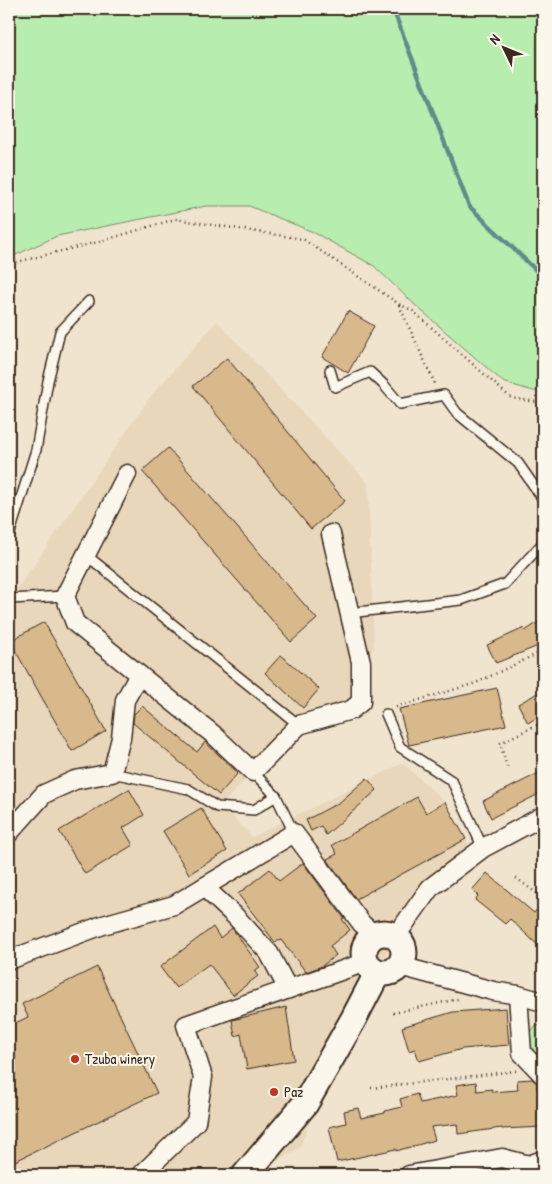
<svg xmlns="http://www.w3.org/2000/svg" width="552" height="1184" font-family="'Patrick Hand',sans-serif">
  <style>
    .built { fill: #e9d7bb }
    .green { fill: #b7edaf; stroke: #798c66 }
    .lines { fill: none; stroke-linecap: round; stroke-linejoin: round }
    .stream { stroke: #618b8a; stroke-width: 4.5 }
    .building { fill: #d8b98b; stroke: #3b2a1e }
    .lane-casing { stroke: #3b2a1e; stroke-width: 12 }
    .street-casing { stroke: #3b2a1e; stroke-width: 21 }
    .secondary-casing { stroke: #3b2a1e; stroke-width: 29 }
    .path { stroke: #3b2a1e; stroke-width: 2.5; stroke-dasharray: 1 4; stroke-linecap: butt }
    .lane { stroke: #fbf7ec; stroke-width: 9 }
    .street { stroke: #fbf7ec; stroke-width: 18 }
    .secondary { stroke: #fbf7ec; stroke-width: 25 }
    .poi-dot { fill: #c8321e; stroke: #fbf7ec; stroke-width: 2 }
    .labels { text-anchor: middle; stroke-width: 4; stroke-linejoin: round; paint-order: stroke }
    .poi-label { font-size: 15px; fill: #3b2a1e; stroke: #fbf7ec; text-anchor: start }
  </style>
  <rect width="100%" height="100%" fill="#f0e4cf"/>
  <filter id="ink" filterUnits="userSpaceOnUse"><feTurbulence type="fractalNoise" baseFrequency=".02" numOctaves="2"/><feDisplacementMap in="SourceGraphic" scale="10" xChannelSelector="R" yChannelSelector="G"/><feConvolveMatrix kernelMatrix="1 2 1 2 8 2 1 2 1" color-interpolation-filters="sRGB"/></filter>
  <g filter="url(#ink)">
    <path class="built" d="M217,321L368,483L374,649L361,662L355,682L351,703L299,725L222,804L252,837L403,763L445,802L466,839L471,853L430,891L381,962L335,1055L300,1148L253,1175H9V601L150,397Z"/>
    <g class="green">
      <path d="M9,9H543V391H533L503,382L415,305L374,266L313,232L249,206H206L57,236L9,258Z"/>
      <path d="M543,1025V1061L535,1053L527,1039L535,1026Z"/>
    </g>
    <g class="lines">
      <path class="stream" d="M393,9L469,206L543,277"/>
    </g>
    <g class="building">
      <path d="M348,311L374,326L348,373L322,357Z"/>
      <path d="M227,358L345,501L311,529L193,386Z"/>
      <path d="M168,448L317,619L291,642L142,471Z"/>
      <path d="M543,619V644L496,663L487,645L524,628L525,631Z"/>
      <path d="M44,622L106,731L72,751L10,641Z"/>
      <path d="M281,655L319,689L303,708L265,673Z"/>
      <path d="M497,688L506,725L409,745L399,709Z"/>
      <path d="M543,690V714L528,723L518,704Z"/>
      <path d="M142,706L197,752L205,742L238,773L219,795L133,723L134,714Z"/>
      <path d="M543,771V792L491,818L483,801Z"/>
      <path d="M367,778L377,790L326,835L321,826L311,831L306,820L340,802Z"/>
      <path d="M129,789L144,815L123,828L133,845L85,874L59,831Z"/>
      <path d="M417,797L426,813L445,802L466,839L356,899L327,859L337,854L332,845Z"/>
      <path d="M201,808L227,851L189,874L163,831Z"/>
      <path d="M303,863L344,918L342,919L350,930L330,946L336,955L322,966L306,972L281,940L275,942L238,894L270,869L279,881Z"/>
      <path d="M487,873L534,913L543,902V950L510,919L505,924L475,900L478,896L472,890Z"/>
      <path d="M213,927L220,938L232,928L260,967L254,971L258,976L233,995L209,964L176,988L160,967Z"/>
      <path d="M97,967L157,1093L9,1164V1026L28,1017L22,1004Z"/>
      <path d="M286,1007L294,1060L247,1069L241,1034L235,1036L232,1020Z"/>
      <path d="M506,1008L509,1045L462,1049L419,1061L415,1049L409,1051L402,1027L453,1012Z"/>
      <path d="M532,1079L537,1083V1089H543V1127L502,1129V1128L458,1134L457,1124L431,1127L435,1140L396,1151V1149L337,1162L329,1127L346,1123L344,1111L358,1108L361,1118L385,1113V1111L402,1107L400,1099L417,1094L420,1103L458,1095L456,1085L476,1082L477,1091L492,1089V1092L518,1090L517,1080Z"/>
      <path d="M502,1169L508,1170V1175H473Z"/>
    </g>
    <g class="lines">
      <g class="lane-casing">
        <g id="lane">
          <path d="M330,370L335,387L370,372L384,385L400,404L444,395L457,413L518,463L543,499"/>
          <path d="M9,536L36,450L48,381L60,332L89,301"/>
          <path d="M86,555L299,725"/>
          <path d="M9,595L10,599L65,596"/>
          <path d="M349,613L461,600L505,584L542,544L543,538"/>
          <path d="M386,714L400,747L452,781L483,848"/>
          <path d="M253,772L276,796L294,833"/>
          <path d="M112,773L188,789L217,807L254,810L276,796"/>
        </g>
      </g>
      <g class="street-casing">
        <g id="street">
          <path d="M127,474L65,596L75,623L214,735L253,772L299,725L351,710L361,702V662L331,534"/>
          <path d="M9,833L44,794L75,780L112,773L121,738L125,700L139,675"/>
          <path d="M204,887L234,915L269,953L288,989"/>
          <path d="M396,936L430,888L483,848L543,816"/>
          <path d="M9,960L103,925L174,905L294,833L362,924L375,935"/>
          <path d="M400,966L493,991L518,995L543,1002"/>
          <path d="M518,995L522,1053L543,1075"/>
          <path d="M141,1175L196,1122L203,1077L186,1025L366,962"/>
          <path d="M409,1175L502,1158L529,1165L543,1160"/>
        </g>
      </g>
      <g class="secondary-casing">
        <g id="secondary">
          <circle cx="384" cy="953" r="20"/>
          <path d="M245,1175L305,1104L353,1020L378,972"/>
        </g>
      </g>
      <g class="path">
        <path d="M9,268L13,263L102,241L175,219L303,239L399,304L413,311L511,398L543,403"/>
        <path d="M399,305L435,384"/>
        <path d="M396,707L476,683L543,651"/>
        <path d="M507,767L500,743L543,722"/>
        <path d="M516,878L543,898"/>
        <path d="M393,1013L458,999"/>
        <path d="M371,1088L516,1071"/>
      </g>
      <use href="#lane" class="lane"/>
      <use href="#street" class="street"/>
      <use href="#secondary" class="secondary"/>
    </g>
  </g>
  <g class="poi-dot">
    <circle cx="75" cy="1059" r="5"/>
    <circle cx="274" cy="1092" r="5"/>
  </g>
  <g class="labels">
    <g class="poi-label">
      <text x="85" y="1064">Tzuba winery</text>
      <text x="284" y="1097">Paz</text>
    </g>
  </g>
  <rect width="552" height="1184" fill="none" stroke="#fbf7ec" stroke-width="30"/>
  <rect x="15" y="15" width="522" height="1154" fill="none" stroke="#3b2a1e" stroke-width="2" filter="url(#ink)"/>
  <g transform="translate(504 48) rotate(313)" stroke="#fbf7ec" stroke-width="4" paint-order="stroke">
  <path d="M0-4L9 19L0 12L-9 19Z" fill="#3b2a1e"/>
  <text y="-8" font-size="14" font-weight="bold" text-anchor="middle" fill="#3b2a1e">N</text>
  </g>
</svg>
